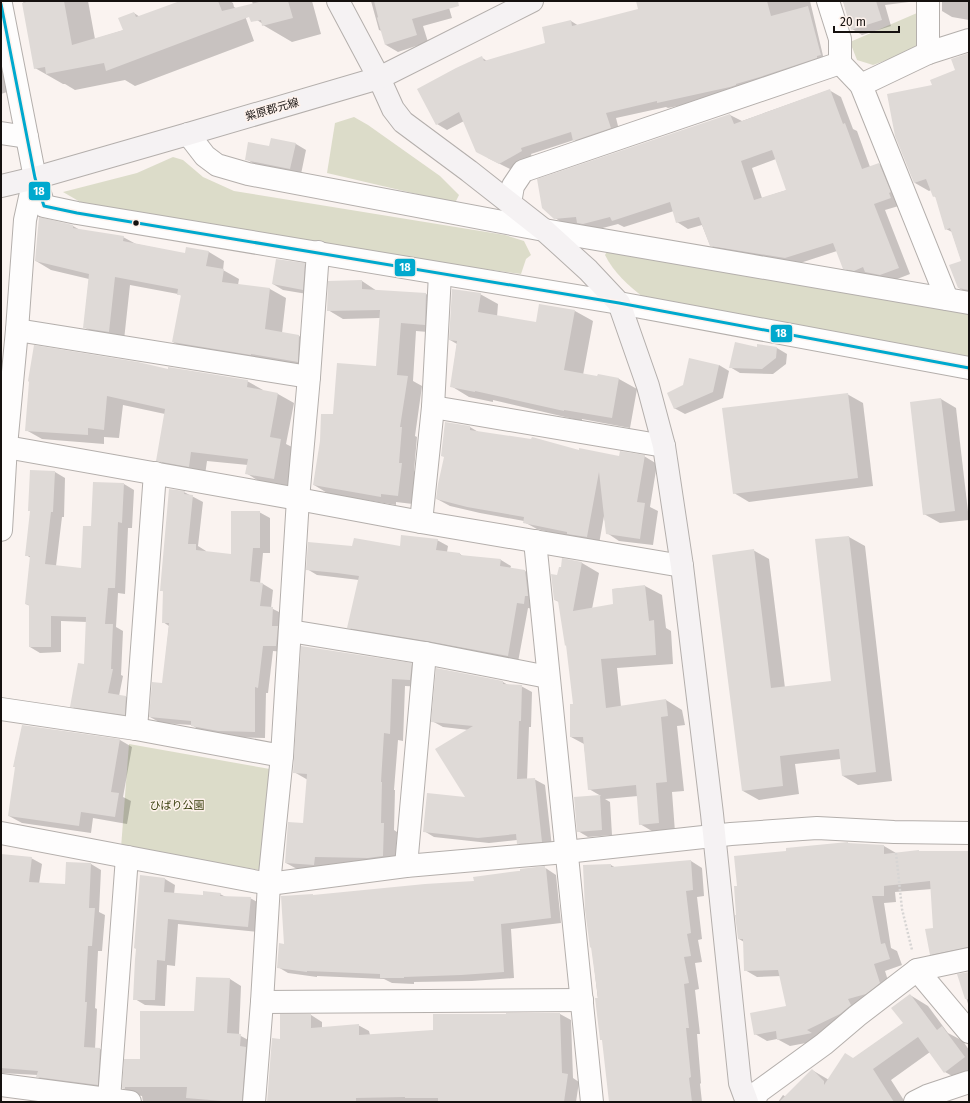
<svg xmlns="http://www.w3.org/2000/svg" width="970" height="1103" font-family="'Fira Sans','Noto Sans JP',sans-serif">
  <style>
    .green { fill: #dcdcc9 }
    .shadow { fill: #0003; fill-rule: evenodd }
    .building { fill: #dfdad7; fill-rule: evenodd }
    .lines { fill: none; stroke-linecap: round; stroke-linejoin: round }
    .street-casing { stroke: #b4afac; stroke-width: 24 }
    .secondary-casing { stroke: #b4afac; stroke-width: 24 }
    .path { stroke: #d7d5d4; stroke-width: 2.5; stroke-dasharray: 2 2; stroke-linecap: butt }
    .street { stroke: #fefdfd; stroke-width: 22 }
    .secondary { stroke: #f5f2f3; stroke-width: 22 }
    .bus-1-casing { stroke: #fef2ec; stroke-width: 6 }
    .bus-1 { stroke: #00a9ce; stroke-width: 3 }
    .bus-dot { fill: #15110f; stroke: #fef2ec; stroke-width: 1.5 }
    .labels { text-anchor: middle; stroke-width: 3; stroke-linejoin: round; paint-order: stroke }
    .street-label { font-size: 11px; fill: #15110f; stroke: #fef2ec }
    .park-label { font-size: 11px; fill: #393f0d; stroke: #fef2ec }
    .line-badge { stroke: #fef2ec; stroke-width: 1.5 }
    .badge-label { font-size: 11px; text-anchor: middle; font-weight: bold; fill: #fff }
  </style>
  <rect width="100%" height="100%" fill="#faf3f0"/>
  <g class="green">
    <path d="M917,13L920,37L917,49L873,65L857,60L850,42Z"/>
    <path d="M354,117L368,125L440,176L459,195L455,203L327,173L335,123Z"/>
    <path d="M173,157L183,160L203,177L234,191L505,235L524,241L531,255L526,259L521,274L308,245L82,203L63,192L137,173Z"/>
    <path d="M609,248L969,313V358L643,297C628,285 614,273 605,255Z"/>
    <path d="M129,744L270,769L260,870L121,848Z"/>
  </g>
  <g class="shadow">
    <path d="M23,1H88L95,39L124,30L134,13L140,17L183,1H230L233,3L234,7L244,13L254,41L135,86L125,80L75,90L65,84H63L35,68Z"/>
    <path d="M252,1H312L321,34L292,42L263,25V24L257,20Z"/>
    <path d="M371,1H447L452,18L423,26L428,42L398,52L386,45L382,31L379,30Z"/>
    <path d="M650,1H810L825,64L741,93L668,108L666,107L616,118L620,134L585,146L574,140L531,154L532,157L510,169L488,158L464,121L447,130L437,124L481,57L487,61L547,44L571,21L579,26L639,10Z"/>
    <path d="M843,1H917L885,5L891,26L862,35L852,29Z"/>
    <path d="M942,1H969V20L952,17L942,11Z"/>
    <path d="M1,53L19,88L1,94Z"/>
    <path d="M969,55V294L959,288L962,262L952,232L946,229L937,198L934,196L931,190L929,191L915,183L933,86L956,71Z"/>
    <path d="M829,90L841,97L853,129L857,131L870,167L879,164L890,171L902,205L885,210L910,274L892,281L877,279L871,275L866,277L856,275L844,268L837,251L797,264L722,252L710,245L702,225L688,229L677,222L674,211L624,227L618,224L595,230L590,229L580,224L566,225L555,218L538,180L730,115L742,121ZM776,159L787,190L762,198L752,168Z"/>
    <path d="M272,139L296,144L306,150L301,174L256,165L246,159L270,148Z"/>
    <path d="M73,226L80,230L123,237L136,244L185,254L209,252L224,261L223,270L239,279L238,285L270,289L286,298L282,333L299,336L315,345L313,371L189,351L173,342L182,296L178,294L130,285L124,340L99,336L84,327L89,279L51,270L36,261Z"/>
    <path d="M304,264L315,270L313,295L283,290L273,284Z"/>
    <path d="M362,281L377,291L426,294L441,303L440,333L416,331L413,381L422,386L415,436L417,437L414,471L417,473L413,504L396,502V505L329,494L314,485L334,415L377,367L380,318L343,319L328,310Z"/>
    <path d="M480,294L498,304L497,317L536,323L575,311L593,321L583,375L619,379L637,389L630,428L582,419V421L493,400V402L469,397L451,386L457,344L450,340Z"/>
    <path d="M758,345L777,348L787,354L786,364L773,374L740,373L730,367L758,348Z"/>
    <path d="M719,365L729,371L723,398L685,414L674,408Z"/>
    <path d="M168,370L247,381L263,390V391L278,394L294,403L286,444L296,449L290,487L262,483L246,473L248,465L207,461L205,475L173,469L157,460L165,414L123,405L119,438L104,437V444L42,439L26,430L30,381Z"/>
    <path d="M847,394L863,403L873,486L749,502L734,493Z"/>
    <path d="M941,399L956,408L969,520L940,523L924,514Z"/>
    <path d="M470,427L480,433L580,451L620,457L644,456L657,464L650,507L658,511L653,545L619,541L607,533L604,516L599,544L537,529L524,522V521L480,513L450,506L437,499Z"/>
    <path d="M55,472L65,478L64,517H62L56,566L82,569L92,527L124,484L134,490L132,528H128L125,594L118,593L116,627L123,631L121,675L123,676L119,696L126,697L136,703L135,720L82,712L71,706L85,665L87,622L61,621V652L40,653L30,647V606L26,604L31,558L26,555Z"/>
    <path d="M184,492L203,502L198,546L206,551V552L232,555L259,512L270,518V553H263L260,584H263L273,590L271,608L283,614L286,652L273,651L268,693H266L265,738L229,737L202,732L192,725L161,723L150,717L163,684L169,626L163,622L164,592L161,590Z"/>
    <path d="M849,537L865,546L892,781L858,785L843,776L841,759L795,764L799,794L759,800L743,791L753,550L769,559L785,688L832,682L816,540Z"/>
    <path d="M437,540L448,546L447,552L460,554L464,557L501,560L511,566L510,569L525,571L535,577L534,609L528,608L518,662L358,633L348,627L359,580L317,575L307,569L353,547H401Z"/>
    <path d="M563,560L582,563L599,573L592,609L614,605L613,589L645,586L662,595L666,628L671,631L673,664L617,668L621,707L666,700L682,710L685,725L677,726L684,791L672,792L675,832L657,834L640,824L638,796L605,799L610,802L612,835L588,837L578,831L575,798L601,796L589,789L584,744L571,737L574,705L568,646L566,645L559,602L555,600L558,576L562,568Z"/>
    <path d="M302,647L411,664L425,672L423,687L405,686L403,741L398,740L394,790H395L394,830L397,832L396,864L382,866L328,864V872L299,870L286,863L304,824L308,780L294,772Z"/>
    <path d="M437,669L503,682L508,685L521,686L532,692L531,727H529L527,780L534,779L545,785L552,847L528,849L518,843L517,840L489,843L434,837L424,831L467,799L469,730L443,727L432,721Z"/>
    <path d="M23,726L120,740L132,747L123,797L131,801L127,824L93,818L91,833L22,823L9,816Z"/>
    <path d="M850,845L884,846L896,853L959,852V851H969V955L943,961L931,954L934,929L932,889L895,892L896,902L884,903L891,948L897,951L902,965L885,971L891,990L822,1040L790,1046L777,1039L767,1041L755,1034L787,1007L781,976L757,977L745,970L744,942L739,939L738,886Z"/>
    <path d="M1,855L31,858L42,864L39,884L66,885L91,864L101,870L99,912L105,915L102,951H98L95,1008L97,1009L95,1049H100L110,1055L108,1090L48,1082L38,1077V1075L1,1073Z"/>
    <path d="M691,861L702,868L704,896L697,897L702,939L698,940L702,962L695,963L699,989L695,990L700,1034H697L701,1083L700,1084L702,1102H610L592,948L591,947L611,865L616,868Z"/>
    <path d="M544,867L556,875L561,923L511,929L514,978L472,981L414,982V984L392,983L384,979L317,976V977L288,973L278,967L285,945L312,895L314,896L475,882Z"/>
    <path d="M141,876L165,879L175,885L174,894L204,896L220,894L226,897L250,898L261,904L259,932L178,924L175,966L167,965L165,1006L145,1005L135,999Z"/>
    <path d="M969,973V1007L959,975Z"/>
    <path d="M230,979L241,986L239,1035L252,1042L248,1102H143L142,1096L135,1095L123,1088L141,1060Z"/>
    <path d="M910,995L928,1006L948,1033L963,1041L969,1050V1078L963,1082L945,1072L930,1052L891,1080L905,1102H778L783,1095L786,1097L812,1070L829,1080L853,1059L904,1023Z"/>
    <path d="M560,1014L571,1020L573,1078L579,1082L576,1102H268L281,1040L311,1015L322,1022V1028L358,1025L369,1031L370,1035L434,1031Z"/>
  </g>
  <g class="building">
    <path d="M31,1H64L72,45L123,30L118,18L134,12L136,17L180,1H218L222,11L263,1H288L293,18L262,26L261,20L251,22L249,17L106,71L104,63L46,74L45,67L34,69L22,3Z"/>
    <path d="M374,1H458L459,6L412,19L417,35L385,45L377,18L378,17Z"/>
    <path d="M636,1H767L771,16L808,6L821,55L817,56V58L760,77L736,84V85L730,87L657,103V101L606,113L611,128L573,141L571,132L521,148L522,151L499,164L476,152L459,112L436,125L417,89L456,68L482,56L484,61L545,43L542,27L571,20L572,26L638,9Z"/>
    <path d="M843,1H876L882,20L851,30Z"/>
    <path d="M969,53V290L958,288L949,265L961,261L950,228L945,230L935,196L933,197L926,179L914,183L895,136L887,94L932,85L930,80L955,70L951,59Z"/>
    <path d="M830,89L843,124L845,123L862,169L879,163L891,192L889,193L891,198L874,204L899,268L880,275L865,272L863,267L854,271L843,269L833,243L785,258L710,246L699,217L676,223L670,202L612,221L610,217L583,224L577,223L576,217L554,219L542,208L537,179L730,114L734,124ZM772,150L786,190L754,200L741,161Z"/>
    <path d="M271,138L296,143L290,169L245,160L248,142L269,146Z"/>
    <path d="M39,217L73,225V228L124,236L123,241L185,253L186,247L209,251L206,266L224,269L222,282L270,288L265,329L299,335L298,362L251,354V355L172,342L181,295H177L178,289L115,277L109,332L83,328L89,274L35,261Z"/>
    <path d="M276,259L305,263L303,290L272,284Z"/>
    <path d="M362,280V289L426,293L425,325L401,323L397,375L408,376L400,427H402L399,463H402L398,496L381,494V497L313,485L320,441L321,414H333L337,363L376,366L380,310L327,311L328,281Z"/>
    <path d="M452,289L481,293L478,312L536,322L539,304L575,310L564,370L597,376L598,374L619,378L612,418L564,410V411L475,391V392L450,387L457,341L449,340Z"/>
    <path d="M735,342L757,347V344L777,347L776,358L762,369L729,368Z"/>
    <path d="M34,345L138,362L168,369V367L248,380L247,387L278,393L270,437L281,439L274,479L245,474L248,459L191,452L189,467L156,461L165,409L107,396L104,430L88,428V435L25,431L29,382L28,381Z"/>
    <path d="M689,358L719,365L713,392L674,409L667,393L683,385Z"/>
    <path d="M848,393L858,478L733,494L722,408Z"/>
    <path d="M941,398L955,511L923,515L910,402Z"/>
    <path d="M445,422L470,426V430L531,439L532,437L579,450V448L619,456L620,451L645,455L637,502L645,503L640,539L606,534L599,472L587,537L567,534V532L523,523L524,517L467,507L436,499L438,484L444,457L441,456Z"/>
    <path d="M30,470L55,471L53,512H51L45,564L81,568L83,526H91L93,482L124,483L122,523L118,522L115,588H108L105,624H113L111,669H113L108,693L126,696L125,715L70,707L78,663L84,664L86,617L51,616V647H29V605L25,604L30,556H25L30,511H28Z"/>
    <path d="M169,489L185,491L184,494L193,495L188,544H196V550L231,554V511H260V548H253L250,581L263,583L260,606L273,607L272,626H278L276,646H263L258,688L255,687V732L218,731L191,726V721L149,717L152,682L162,683L169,623H162L163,591H160Z"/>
    <path d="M401,535L438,539L436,550L460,553V555L501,559L500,566L525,570L528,596H525L524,604L517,603L508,656L427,641L347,628L359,576L337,573L306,570L308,542L352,546L354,538L400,546Z"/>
    <path d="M849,536L876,772L842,776L839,749L780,756L783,786L742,791L712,555L754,549L771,688L831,681L815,539Z"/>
    <path d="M562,558L582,562L573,611L613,604L612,589L645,585L649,621L654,620L656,655L601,659L606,708L666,699L668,716L661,717L667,782L656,783L659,823L639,825L636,785L588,790L583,737H570V704H573L566,645L565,646L558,601L554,600L551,574L557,575L559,567H561Z"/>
    <path d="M301,646L412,663L410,680L392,679L390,734L384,733L381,782H382L381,823H384L383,856L368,858L315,857L314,865L285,863L288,822L303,823L307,774L293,773Z"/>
    <path d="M436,668L503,681V684L522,685L521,721H519L517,779L535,778L542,842L517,844L516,834L478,838L423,832L427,793L465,797L435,749L473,726L431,722Z"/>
    <path d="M22,725L120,739L111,792L119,793L115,817L81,812L79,826L8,816L15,767H13Z"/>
    <path d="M600,795L602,830L577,832L574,797Z"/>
    <path d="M848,842V843L884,845V854L919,850V851H969V947L930,955L925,929L933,928L930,881L884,886V896H872L881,944L885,943L890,959L874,964L880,983L866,994L848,999L851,1005L840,1014L807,1030L812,1033L777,1040L776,1031L754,1035L750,1013L786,1006L778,970L744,971L743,939H738L735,915H736L734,886H737L734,856L786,851V848Z"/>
    <path d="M1,854L32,857L29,882L65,884L66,862L91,863L89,908H95L92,946H88L85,1002H87L84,1047L100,1048L98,1085L36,1077L38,1071L1,1068Z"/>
    <path d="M691,860L693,890L686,891L691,933L687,934L691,956L684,957L689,983L684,984L689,1028H686L691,1077L689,1078L692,1102H609L602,1040H600L595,998H598L591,947L590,948L585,910L583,865L611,864V867Z"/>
    <path d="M545,866V868H546L551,918L501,924L504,972L461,975L404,977V978H380V974L307,971V972L277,968L279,943L284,944L281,896L313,894V895L425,884L474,881L473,877L518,871H520V869Z"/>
    <path d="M140,875L165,878L164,892L203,895V891L221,893L220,896L251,897L248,927L224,925L168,919L165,961L157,960L155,1000H133L135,959L136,949L134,948Z"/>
    <path d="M969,972V999H965L957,974Z"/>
    <path d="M196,977L230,978L227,1033L241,1034L240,1046L246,1047L242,1102H222V1101L186,1098L187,1087H125V1089L122,1088L124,1059H140V1011H194Z"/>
    <path d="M910,994L937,1030L942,1026L965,1057L944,1073L918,1037L873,1069L894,1102H779L812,1069L824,1081V1085L845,1053L853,1058L903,1023L891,1008Z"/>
    <path d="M506,1013H560L562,1073L568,1074L564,1102H438V1098H405V1097L356,1098V1101L340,1102H267L272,1038L280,1039V1014H311V1028L359,1024V1035L433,1030V1014H506Z"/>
  </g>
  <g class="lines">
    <g class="street-casing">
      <g id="street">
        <path d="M828,1L840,39V63L861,85L947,299"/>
        <path d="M1,4L35,178L44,206L77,213L619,303L969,368"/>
        <path d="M928,53V1"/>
        <path d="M861,85L928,53L969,40"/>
        <path d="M1,133L27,137"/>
        <path d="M188,134L205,156L217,165L248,174L544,230L969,303"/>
        <path d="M510,203L513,186L523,171L840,63"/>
        <path d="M17,330L309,377"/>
        <path d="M433,407L664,446"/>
        <path d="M1,446L298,499L421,522L682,566"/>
        <path d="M421,522L433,407L440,274"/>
        <path d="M1,530L6,446L17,330L25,220L34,179"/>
        <path d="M535,541L592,1102"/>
        <path d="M290,631L425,653L548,677"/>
        <path d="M1,709L136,729L282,756"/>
        <path d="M136,729L155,473"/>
        <path d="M1,833L269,884L406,866L566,852L731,834L817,828L894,832L969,833"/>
        <path d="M406,866L425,653"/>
        <path d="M917,970L969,1032"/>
        <path d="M262,1002L582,1000"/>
        <path d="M1,1085L130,1102"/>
        <path d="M109,1099L127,857"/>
        <path d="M254,1102L262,1002L269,884L282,756L298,499L309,377L318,252"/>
        <path d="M754,1102L758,1092L824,1044L857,1016L917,970L969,959"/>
        <path d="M915,1102L927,1096L969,1082"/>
      </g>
    </g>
    <g class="secondary-casing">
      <g id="secondary">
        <path d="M338,1L379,78L393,109L403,122L469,171L544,230L588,270L619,303L648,386L664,446L682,566L712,814L740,1083L747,1102"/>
        <path d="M1,186L35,178L188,134L379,78L532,1"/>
      </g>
    </g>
    <path class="path" d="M896,853L902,909L912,950"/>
    <use href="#street" class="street"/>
    <use href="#secondary" class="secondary"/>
    <g class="bus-1-casing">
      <path id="bus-1" d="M1,4L35,178L44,206L77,213L619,303L969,368"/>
    </g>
    <use href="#bus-1" class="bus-1"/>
  </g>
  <circle class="bus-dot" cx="136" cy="223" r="3.5"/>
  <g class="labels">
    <g class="street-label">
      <text transform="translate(272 109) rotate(-16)" y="4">紫原郡元線</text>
    </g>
    <g class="park-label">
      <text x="177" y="809">ひばり公園</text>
    </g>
  </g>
  <g class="line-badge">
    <rect x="28" y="181" width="23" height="20" rx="4" fill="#00a9ce"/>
    <rect x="394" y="258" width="22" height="19" rx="4" fill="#00a9ce"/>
    <rect x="770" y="324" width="23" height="19" rx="4" fill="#00a9ce"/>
  </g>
  <g class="badge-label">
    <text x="39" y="195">18</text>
    <text x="405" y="271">18</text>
    <text x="781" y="337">18</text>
  </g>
  <rect width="970" height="1103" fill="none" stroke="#15110f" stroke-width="4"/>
  <path d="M834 26v6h65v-6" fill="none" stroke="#15110f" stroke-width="2"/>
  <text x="840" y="26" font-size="12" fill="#15110f" stroke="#fef2ec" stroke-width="3" paint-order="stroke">20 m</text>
</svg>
